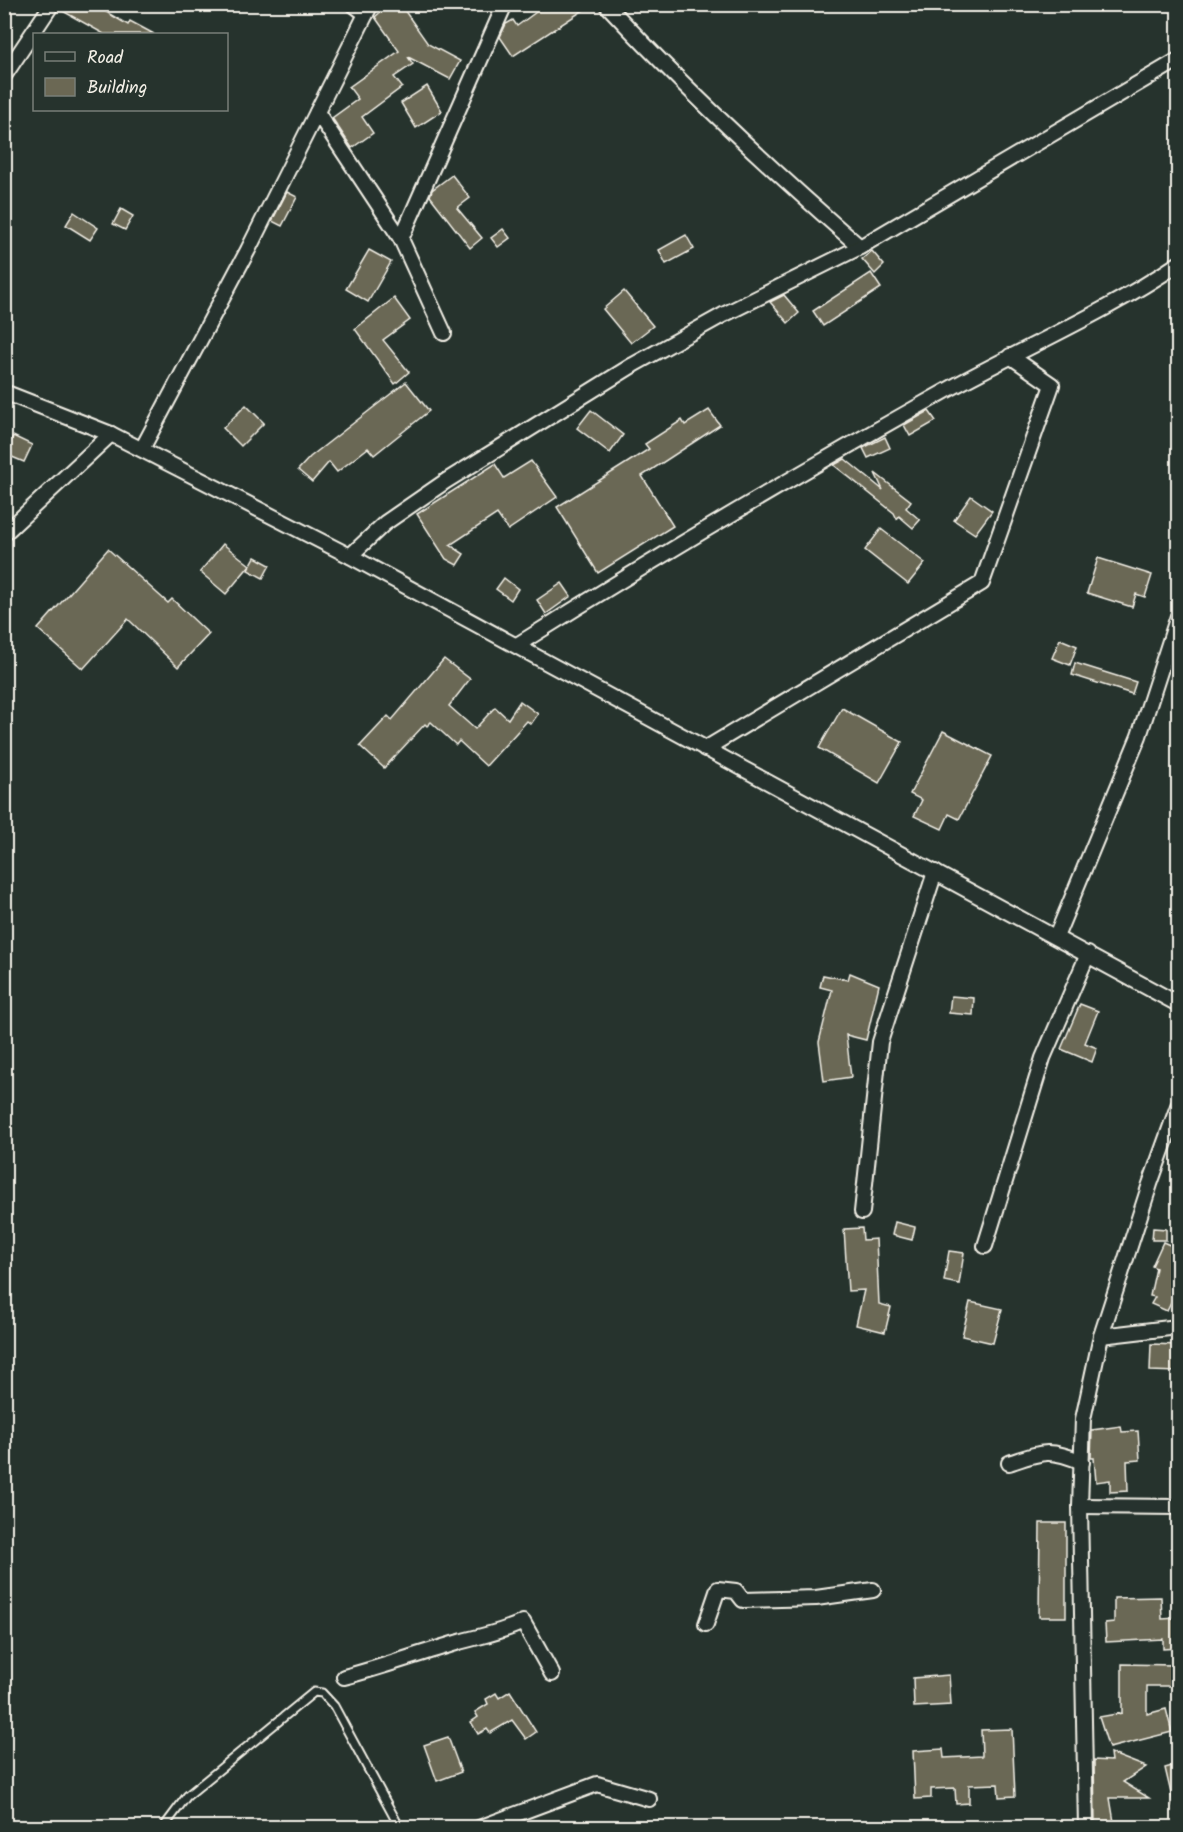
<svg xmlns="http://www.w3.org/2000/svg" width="1183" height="1832" font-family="Kalam,sans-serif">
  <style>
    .building { fill: #6b6854; stroke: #f4f1e8; stroke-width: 1.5 }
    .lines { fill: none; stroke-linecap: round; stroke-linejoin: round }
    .service-casing { stroke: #f4f1e8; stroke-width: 11 }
    .minor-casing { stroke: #f4f1e8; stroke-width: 18 }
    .service { stroke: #26332d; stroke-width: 7 }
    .minor { stroke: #26332d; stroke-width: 14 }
  </style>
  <rect width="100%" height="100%" fill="#26332d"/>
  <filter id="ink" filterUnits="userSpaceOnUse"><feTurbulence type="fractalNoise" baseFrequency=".0167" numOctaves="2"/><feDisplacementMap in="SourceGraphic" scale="12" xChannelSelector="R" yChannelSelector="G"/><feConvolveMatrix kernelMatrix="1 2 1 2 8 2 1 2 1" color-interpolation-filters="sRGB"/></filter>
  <g filter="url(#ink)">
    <g class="building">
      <path d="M61,4H93L128,25L130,21L154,34H104L59,9Z"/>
      <path d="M389,4H400L428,44L460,61L450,79L408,57L413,64L394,77L402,87L362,117L373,133L352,148L332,118L358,99L349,87L399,51L375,17Z"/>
      <path d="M547,4H593L513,56L500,37L506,24L513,20L517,26Z"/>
      <path d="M427,86L442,111L416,128L401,103Z"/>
      <path d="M452,175L470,198L457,208L482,238L470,248L430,196L432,190Z"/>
      <path d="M287,192L297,197L282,226L272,221Z"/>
      <path d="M121,209L133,216L125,230L113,224Z"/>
      <path d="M74,212L98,228L90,240L66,225Z"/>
      <path d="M503,229L510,238L498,247L491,238Z"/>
      <path d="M686,235L694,249L666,264L659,250Z"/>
      <path d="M369,250L391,262L368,302L346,289Z"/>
      <path d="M872,251L884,265L875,274L862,259Z"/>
      <path d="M871,273L881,288L823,326L813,311Z"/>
      <path d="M624,291L653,326L631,343L603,309Z"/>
      <path d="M784,295L799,313L788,323L770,302Z"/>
      <path d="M394,298L410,320L383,340L409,372L395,384L355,329Z"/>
      <path d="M406,382L429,411L374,455L368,448L337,472L329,462L312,482L298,470L310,457Z"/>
      <path d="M246,405L264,423L241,446L223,428Z"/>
      <path d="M591,410L623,435L610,453L577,428Z"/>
      <path d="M709,410L720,425L642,476L673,526L598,573L557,507L649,449L645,444L682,420L685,425Z"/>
      <path d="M929,411L936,421L910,436L904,425Z"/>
      <path d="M13,436L32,445L24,462L5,454Z"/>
      <path d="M885,437L890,448L868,458L863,448Z"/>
      <path d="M845,459L883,490L875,473L911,501L906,508L920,520L913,528L899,516L897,519L894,513L834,465Z"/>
      <path d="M531,461L557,497L508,530L497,514L450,545L464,554L457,565L446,559L417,514L495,464L504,478Z"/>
      <path d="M971,496L992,511L975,534L954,520Z"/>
      <path d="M881,529L925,563L908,584L865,550Z"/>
      <path d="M223,544L250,565L226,594L200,572Z"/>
      <path d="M108,549L168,603L172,599L209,634L178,667L128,619L83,669L38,629Z"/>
      <path d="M255,557L270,565L263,578L248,570Z"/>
      <path d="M1098,558L1152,575L1145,597L1136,594L1132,607L1087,593Z"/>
      <path d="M504,578L518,589L511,600L496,589Z"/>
      <path d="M562,583L571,596L546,614L537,600Z"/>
      <path d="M1060,639L1077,646L1070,665L1052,658Z"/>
      <path d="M444,659L470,679L449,706L475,729L495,707L508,719L520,701L538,714L531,724L527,721L486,766L459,741L456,745L431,722L427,726L425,724L384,768L360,746L388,716L392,720Z"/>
      <path d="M1075,663L1136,682L1132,694L1072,675Z"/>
      <path d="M842,708L902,742L879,783L819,748Z"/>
      <path d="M943,731L992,756L959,819L949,814L942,829L914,816L922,800L910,794Z"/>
      <path d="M850,973L879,985L866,1040L846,1035L851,1077L824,1081L819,1042L832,990L820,987L823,975L848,980Z"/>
      <path d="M951,996L974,998L973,1015L949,1013Z"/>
      <path d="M1080,1004L1098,1011L1085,1043L1097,1048L1092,1062L1061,1049Z"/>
      <path d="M895,1222L915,1227L912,1240L892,1235Z"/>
      <path d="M862,1228L863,1240L876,1239L879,1304L891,1307L885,1332L856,1325L864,1290L848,1291L844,1229Z"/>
      <path d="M1153,1228L1166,1229V1240H1152Z"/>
      <path d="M1163,1242L1179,1249V1287L1167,1311L1151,1304L1155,1297L1150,1296L1156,1268L1152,1266Z"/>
      <path d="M949,1251L964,1253L959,1284L944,1281Z"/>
      <path d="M970,1302L1002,1309L993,1343L962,1336Z"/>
      <path d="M1151,1344L1179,1345V1372L1150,1371Z"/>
      <path d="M1121,1426L1122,1432L1138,1431L1140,1460L1127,1461L1128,1491L1110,1492V1480L1096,1482L1094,1458H1091L1092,1430Z"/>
      <path d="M1040,1523H1066V1617H1039Z"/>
      <path d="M1161,1597L1162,1619L1177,1618L1178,1648L1163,1649V1639L1106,1642L1105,1623L1114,1622V1598Z"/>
      <path d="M1122,1664L1174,1665V1686H1147V1714L1166,1709L1172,1732L1109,1748L1099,1717L1122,1713Z"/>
      <path d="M949,1675L951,1705L914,1707L913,1678Z"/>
      <path d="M510,1691L536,1732L526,1739L512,1720L490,1733L487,1729L478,1734L471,1722L478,1717L475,1712L488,1704L486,1699L496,1693L499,1698Z"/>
      <path d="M1012,1729L1015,1796L999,1797L998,1784L969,1785V1803L956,1804L955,1788L931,1789V1798L915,1799L913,1751L943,1749L944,1758L982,1756L981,1730Z"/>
      <path d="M448,1737L461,1772L437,1781L424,1745Z"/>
      <path d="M1110,1753L1146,1767L1123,1782L1149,1798H1110L1114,1822L1095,1825L1094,1760L1111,1761Z"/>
      <path d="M1179,1764V1806H1174L1165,1768Z"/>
    </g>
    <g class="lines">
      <g class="service-casing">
        <path id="service" d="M163,1828L187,1796L314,1692L322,1693L334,1706L400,1828"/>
      </g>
      <g class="minor-casing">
        <g id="minor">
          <path d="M353,4L366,14"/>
          <path d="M606,4C686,90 772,170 860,247"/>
          <path d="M4,76L52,4"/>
          <path d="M317,112L401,239L444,333"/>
          <path d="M401,239L505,4"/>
          <path d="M4,392L111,434L350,556L1178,1004"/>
          <path d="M142,449L248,250L371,4"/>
          <path d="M4,534L111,434"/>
          <path d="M350,556L385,523L446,481L633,365L723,315L860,247L1178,60"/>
          <path d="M517,645C660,555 804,470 951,388C1026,347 1107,312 1178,264"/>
          <path d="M705,749L982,583L1052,385L1010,356"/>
          <path d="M1056,937L1139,736L1178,616"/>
          <path d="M862,1212L880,1042L935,872"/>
          <path d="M985,1246L1043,1058L1088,954"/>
          <path d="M1101,1336L1178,1327"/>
          <path d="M1009,1463C1042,1452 1049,1448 1082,1462"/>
          <path d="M1080,1506L1178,1507"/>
          <path d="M706,1624L718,1589L736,1591L743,1600L816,1598L873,1590"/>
          <path d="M344,1677C382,1667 418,1654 456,1643C479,1636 501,1633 523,1622L552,1674"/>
          <path d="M479,1828L597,1784L649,1799"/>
          <path d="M1086,1828L1080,1506L1083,1419L1101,1336L1150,1184L1178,1106"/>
        </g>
      </g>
      <use href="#service" class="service"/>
      <use href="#minor" class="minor"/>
    </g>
  </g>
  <rect width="1183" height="1832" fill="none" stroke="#26332d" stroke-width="24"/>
  <rect x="12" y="12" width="1159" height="1808" fill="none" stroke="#f4f1e8" stroke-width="2" filter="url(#ink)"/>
  <rect x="33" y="33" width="195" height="78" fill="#26332d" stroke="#787f78" stroke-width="1.5"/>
  <rect x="45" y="52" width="30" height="9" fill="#26332d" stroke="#787f78" stroke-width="1.5"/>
  <text x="87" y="63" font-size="18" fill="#f4f1e8">Road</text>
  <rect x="45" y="78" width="30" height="18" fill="#6b6854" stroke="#787f78" stroke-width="1.5"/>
  <text x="87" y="93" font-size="18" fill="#f4f1e8">Building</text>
</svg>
